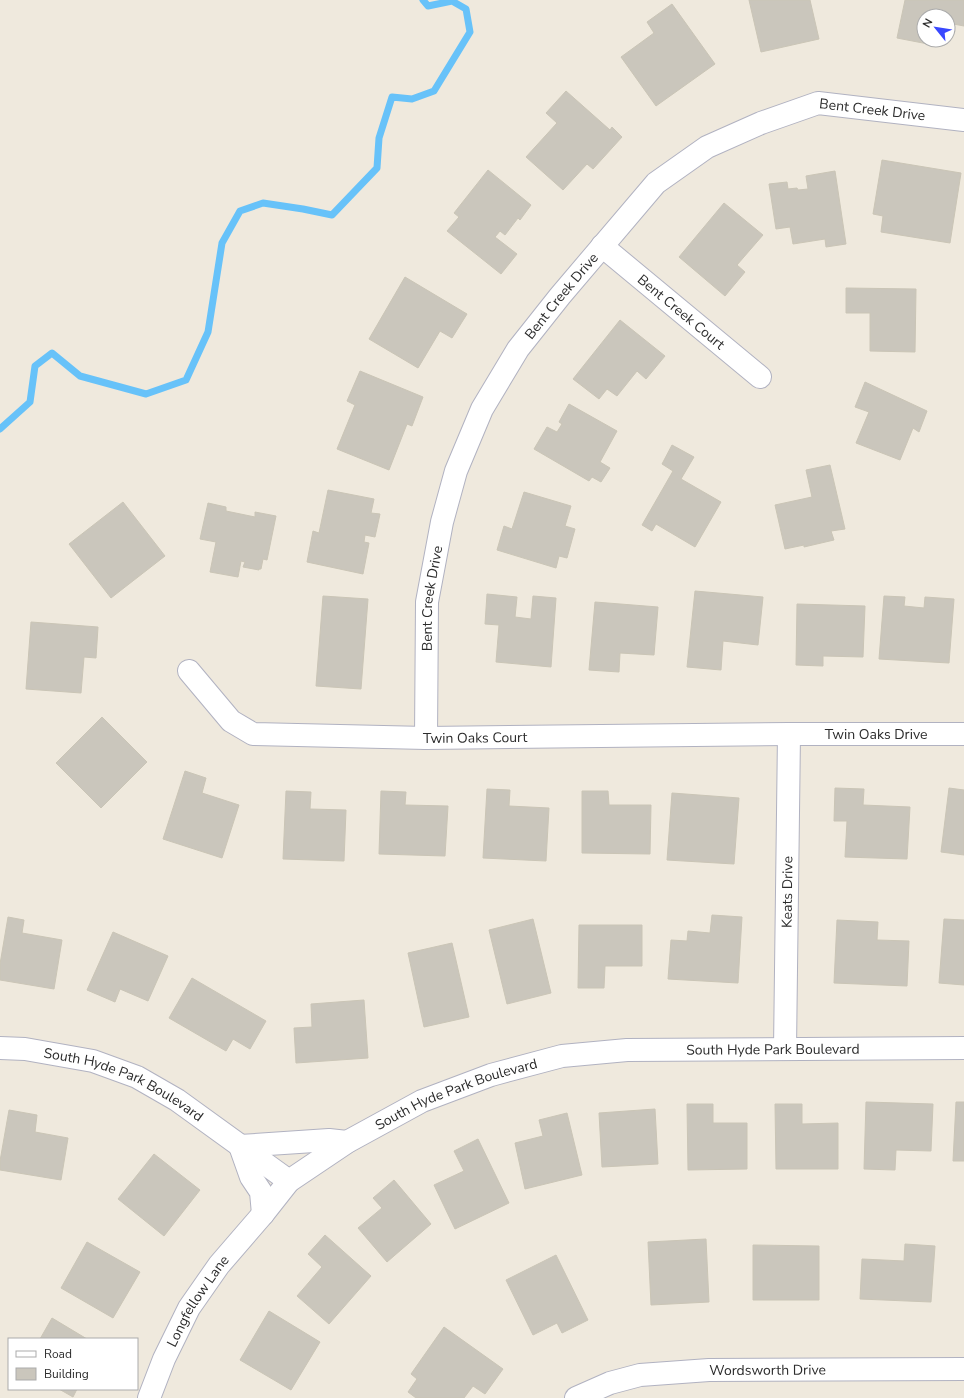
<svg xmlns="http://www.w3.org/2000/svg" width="964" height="1398" font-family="'Nunito Sans',sans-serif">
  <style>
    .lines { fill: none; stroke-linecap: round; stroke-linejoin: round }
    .stream { stroke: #67c2f9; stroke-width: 7 }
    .building { fill: #cac6bc; stroke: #cac5b6 }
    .street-casing { stroke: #b1b2c1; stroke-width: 24 }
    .street { stroke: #fff; stroke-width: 22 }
    .labels { text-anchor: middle; stroke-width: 3.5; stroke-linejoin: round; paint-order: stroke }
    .street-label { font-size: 14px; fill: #2c2c2c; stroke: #fff }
  </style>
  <rect width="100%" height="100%" fill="#efe9dd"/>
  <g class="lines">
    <path class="stream" d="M0,429L30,402L35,366L52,353L80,376L146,394L186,380L208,332L222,243L240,211L263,203L303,209L332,215L377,168L379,138L392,97L412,99L434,91L470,32L466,9L452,1L428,6L423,0"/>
  </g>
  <g class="building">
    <path d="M749,0H810L819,39L761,52Z"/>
    <path d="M905,0H964V26L948,23V16H924V40H929L928,44L897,38Z"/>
    <path d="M672,4L715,64L656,106L621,57L654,33L647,22Z"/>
    <path d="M566,91L610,130L612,127L622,137L593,169L587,164L563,190L526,157L557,123L546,113Z"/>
    <path d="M882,160L961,173L950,243L881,232L883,216L873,214Z"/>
    <path d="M488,170L531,205L520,220L518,218L505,235L500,231L495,237L517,254L501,274L447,231L459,217L454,213Z"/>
    <path d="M835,171L846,244L826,247L825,239L793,244L790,227L776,229L769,184L787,182L788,189L797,188L798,190L808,189L806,176Z"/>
    <path d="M724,203L763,235L737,265L745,272L725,296L679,257Z"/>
    <path d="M405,277L467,314L452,338L440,331L418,368L369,339Z"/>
    <path d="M846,288L916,289L915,352L870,351V313H846Z"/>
    <path d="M620,320L665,356L646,379L637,371L617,396L607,389L599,399L573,379Z"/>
    <path d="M360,371L423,397L412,426L407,424L389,470L337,449L355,405L347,401Z"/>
    <path d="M865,382L927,411L919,432L913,428L900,460L856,443L869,412L855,407Z"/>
    <path d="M569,404L617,431L600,462L610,468L601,482L592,477L589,481L534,449L547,427L557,432L562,424L559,422Z"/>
    <path d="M672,445L694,457L681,479L721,502L695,547L656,524L652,531L642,525L673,471L662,464Z"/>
    <path d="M830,465L845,529L831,531L834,540L804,547V545L785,549L775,505L812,497L806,470Z"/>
    <path d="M328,490L374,499L371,513L380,514L375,537L365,535L364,542L369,543L363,574L307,562L313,531L319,533Z"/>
    <path d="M524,492L571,506L565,526L575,529L567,558L559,556L556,568L497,550L504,526L512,529Z"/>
    <path d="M123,502L165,556L111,598L69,544Z"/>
    <path d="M208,503L226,507V511L255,517V512L276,516L267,560L263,559L261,569H259V570L243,567L245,562L241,561L238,577L210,572L216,542L200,539Z"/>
    <path d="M695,591L763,597L758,645L723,641L721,670L687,667Z"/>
    <path d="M487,594L517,597L515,617L531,619L533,596L556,598L551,667L496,662L499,625L485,624Z"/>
    <path d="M323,596L368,599L361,689L316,686Z"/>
    <path d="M884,596L905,597L904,606L924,608L925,597L954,599L949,663L879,659Z"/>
    <path d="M595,602L658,607L654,655L620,653L619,672L589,670Z"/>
    <path d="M797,604L865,606L863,657L823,656V666L796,665Z"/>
    <path d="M31,622L98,627L96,658L84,657L81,693L26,689Z"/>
    <path d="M102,717L147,762L101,808L56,763Z"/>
    <path d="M185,771L206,778L202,793L239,805L222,858L163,839Z"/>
    <path d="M835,788L864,789L863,805L910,807L907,859L845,857L847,821H834Z"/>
    <path d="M949,788L964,790V855L941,852Z"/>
    <path d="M487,789L510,790L509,806L549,808L546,861L483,858Z"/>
    <path d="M286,791L311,792L310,809L346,810L344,861L283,859Z"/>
    <path d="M381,791L406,792L405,805L448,806L445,856L379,854Z"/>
    <path d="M582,791H608L609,805H651L650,854L582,853Z"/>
    <path d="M672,793L739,798L734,864L667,860Z"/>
    <path d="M712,915L742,917L738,983L668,979L671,940L687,941L688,931L710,933Z"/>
    <path d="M8,917L24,920L22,933L62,940L54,989L0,980V964Z"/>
    <path d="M533,919L551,993L507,1004L489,930Z"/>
    <path d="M944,919L964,920V985L939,983Z"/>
    <path d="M837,920L878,922L877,940L909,941L907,986L834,983Z"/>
    <path d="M579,925H642V966H605L604,988H578Z"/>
    <path d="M113,932L168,956L148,1001L120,989L115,1002L87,990Z"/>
    <path d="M452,943L469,1017L424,1027L408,953Z"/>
    <path d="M192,978L266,1021L250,1049L233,1039L226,1051L169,1018Z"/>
    <path d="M364,1000L368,1058L296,1063L294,1028L312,1027L311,1004Z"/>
    <path d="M866,1102L933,1104L931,1151L896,1150L895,1170L864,1169Z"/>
    <path d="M956,1102H964V1161H953Z"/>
    <path d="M687,1104H713V1123H747V1169L688,1170Z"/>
    <path d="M775,1104H802V1124L838,1123V1169H776Z"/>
    <path d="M655,1109L658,1164L602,1167L599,1113Z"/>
    <path d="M9,1110L37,1115L35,1132L68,1138L61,1180L0,1170V1161Z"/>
    <path d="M567,1113L582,1175L525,1189L515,1143L543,1136L539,1120Z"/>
    <path d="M478,1139L509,1203L455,1229L434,1185L464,1171L454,1151Z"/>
    <path d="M154,1154L200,1190L164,1236L118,1199Z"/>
    <path d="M394,1180L431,1224L387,1262L358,1228L382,1208L373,1198Z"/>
    <path d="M325,1235L371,1276L329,1324L297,1296L322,1267L308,1254Z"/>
    <path d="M706,1239L709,1302L651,1305L648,1242Z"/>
    <path d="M87,1242L140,1272L113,1318L61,1288Z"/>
    <path d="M905,1244L935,1246L931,1302L860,1299L862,1259L904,1261Z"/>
    <path d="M753,1245L819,1246V1300H753Z"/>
    <path d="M556,1255L588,1320L562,1333L557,1323L533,1335L506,1280Z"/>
    <path d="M269,1311L320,1342L291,1390L240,1360Z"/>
    <path d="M52,1318L87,1339H40Z"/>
    <path d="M444,1327L503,1369L485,1394L473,1386L464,1398H416L408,1392L417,1379L411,1374Z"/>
    <path d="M59,1389H77L73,1397Z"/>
  </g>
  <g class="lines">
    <g class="street-casing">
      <g id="street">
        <path id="s1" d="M602,246L760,377"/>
        <path id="s2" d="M189,671L231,721L253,734L426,738L789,734H964"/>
        <path id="s3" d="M426,738L427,602L442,522L456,471L482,409L518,349L560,296L656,183L707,147L761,123L818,103L964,120"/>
        <path id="s4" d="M0,1048L25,1049L93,1061L137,1077L177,1100L289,1181L347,1142L422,1101L491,1075L562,1056L627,1050L964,1048"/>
        <path id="s5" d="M785,1049L789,734"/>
        <path d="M263,1214L261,1192L251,1177L240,1146L329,1140L347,1142"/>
        <path id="s6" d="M149,1398L164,1359L189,1308L219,1265L263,1214L289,1181"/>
        <path id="s7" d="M576,1398L610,1383L640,1375L709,1370L964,1369"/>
      </g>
    </g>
    <use href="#street" class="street"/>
  </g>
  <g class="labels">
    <g class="street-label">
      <text dy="5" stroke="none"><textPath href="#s3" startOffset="860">Bent Creek Drive</textPath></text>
      <text dy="5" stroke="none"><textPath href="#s3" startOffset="476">Bent Creek Drive</textPath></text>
      <text dy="5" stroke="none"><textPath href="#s1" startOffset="103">Bent Creek Court</textPath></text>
      <text dy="5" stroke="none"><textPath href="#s3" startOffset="140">Bent Creek Drive</textPath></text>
      <text dy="5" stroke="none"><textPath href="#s2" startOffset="714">Twin Oaks Drive</textPath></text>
      <text dy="5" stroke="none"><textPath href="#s2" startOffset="313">Twin Oaks Court</textPath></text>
      <text dy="5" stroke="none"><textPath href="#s5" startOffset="157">Keats Drive</textPath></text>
      <text dy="5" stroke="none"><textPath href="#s4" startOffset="839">South Hyde Park Boulevard</textPath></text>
      <text dy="5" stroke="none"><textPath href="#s4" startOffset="131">South Hyde Park Boulevard</textPath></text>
      <text dy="5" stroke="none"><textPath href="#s4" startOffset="515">South Hyde Park Boulevard</textPath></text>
      <text dy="5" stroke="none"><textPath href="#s6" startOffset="109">Longfellow Lane</textPath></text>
      <text dy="5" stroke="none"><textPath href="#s7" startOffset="196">Wordsworth Drive</textPath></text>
    </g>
  </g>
  <rect x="8" y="1338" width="130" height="52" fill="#ffffff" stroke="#ababab"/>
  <rect x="16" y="1351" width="20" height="6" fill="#ffffff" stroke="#ababab"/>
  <text x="44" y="1358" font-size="12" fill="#2c2c2c">Road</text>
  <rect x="16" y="1368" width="20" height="12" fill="#cac6bc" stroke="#ababab"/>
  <text x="44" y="1378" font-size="12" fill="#2c2c2c">Building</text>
  <g transform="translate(936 28) rotate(300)"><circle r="19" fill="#ffffff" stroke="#ababab"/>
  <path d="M0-3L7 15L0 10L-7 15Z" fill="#3948ff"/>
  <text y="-6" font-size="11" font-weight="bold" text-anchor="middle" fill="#2c2c2c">N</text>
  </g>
</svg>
